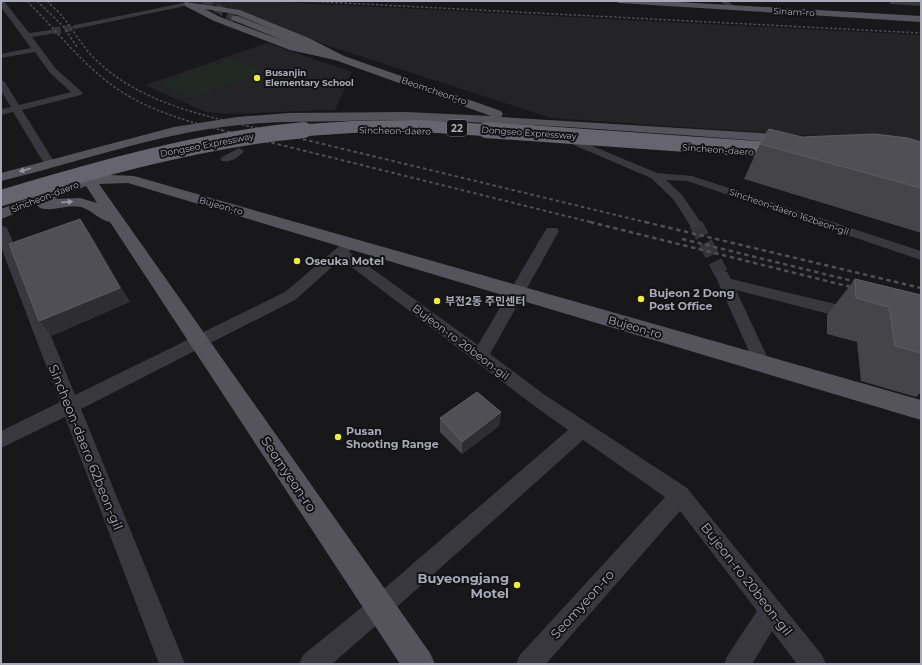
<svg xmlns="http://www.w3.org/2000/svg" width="922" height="665" font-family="Montserrat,'Noto Sans KR',sans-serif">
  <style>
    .built { fill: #242326 }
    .green { fill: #212924 }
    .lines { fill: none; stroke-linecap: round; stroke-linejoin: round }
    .minor-tunnel-far1 { stroke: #353439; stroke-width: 7; stroke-dasharray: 7 3.5; stroke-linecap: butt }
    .minor-tunnel { stroke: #353439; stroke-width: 14; stroke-dasharray: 14 7; stroke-linecap: butt }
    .major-tunnel { stroke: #353439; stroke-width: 9; stroke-dasharray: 9 4.5; stroke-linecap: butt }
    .minor { fill: #39383e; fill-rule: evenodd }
    .major { fill: #55545d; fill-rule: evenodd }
    .rail-far2 { stroke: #504f57; stroke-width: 1.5; stroke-dasharray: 2.5 2; stroke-linecap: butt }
    .rail-far1 { stroke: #504f57; stroke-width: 2; stroke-dasharray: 3.5 3; stroke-linecap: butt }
    .rail { stroke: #504f57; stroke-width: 2.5; stroke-dasharray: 4.5 3.5; stroke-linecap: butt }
    .highway-bridge-far1 { stroke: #65646f; stroke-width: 12 }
    .highway-bridge { stroke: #65646f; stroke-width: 16 }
    .wall { fill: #454449 }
    .shaded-wall { fill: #2e2d31 }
    .building { fill: #504f55; stroke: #5e5d65 }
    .oneway { fill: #9998a7 }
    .poi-dot { fill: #eeee3a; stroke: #131214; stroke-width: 1.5 }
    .labels { text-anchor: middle; stroke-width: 4; stroke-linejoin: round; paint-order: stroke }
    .far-street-label { font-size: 9px; fill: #aaa9b9; stroke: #131214 }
    .far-poi-label { font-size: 9px; font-weight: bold; fill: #aaa9b9; stroke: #131214; text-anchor: start }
    .shield { fill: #131214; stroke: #7d7c88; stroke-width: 1 }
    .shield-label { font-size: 10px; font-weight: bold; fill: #aaa9b9 }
    .poi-label { font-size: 11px; font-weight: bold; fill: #aaa9b9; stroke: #131214; text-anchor: start }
    .street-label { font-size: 11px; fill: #aaa9b9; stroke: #131214 }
    .near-street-label { font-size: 13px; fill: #aaa9b9; stroke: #131214 }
    .near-poi-label { font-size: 13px; font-weight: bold; fill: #aaa9b9; stroke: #131214; text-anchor: end }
  </style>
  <rect width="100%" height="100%" fill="#181719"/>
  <g class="built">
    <path d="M190,1H264L921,35V143L551,118L332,47L248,13L192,3Z"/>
    <path d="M267,43L352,72L335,110L226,114L206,112L145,85Z"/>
  </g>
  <path class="green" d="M232,59L264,71L191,98L160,83Z"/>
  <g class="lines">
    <path class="minor-tunnel-far1" d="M54,31L75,27"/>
    <path class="minor-tunnel" d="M696,224L721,273"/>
    <path class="major-tunnel" d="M204,1L235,18"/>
    <g class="minor">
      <path d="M1,1H4L29,33L57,29V33L32,37L56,69L83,93L81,95L22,110L55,163L53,165H45L13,112L1,115V109L11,107L1,91V80L4,81L19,105L71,92L50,73L35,52L1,58V54L31,48L1,7Z"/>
      <path d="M719,1H727L737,8L732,9Z"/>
      <path d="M892,1L921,2V6L890,4V2Z"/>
      <path d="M188,2L190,3V5L75,29L71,27L75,25Z"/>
      <path d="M571,137L657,173L692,176L921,251V260L687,181L666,180L682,195L702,224L701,227H691L674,200L651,178L567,142L566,140Z"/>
      <path d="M239,148L244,151C239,157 230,163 222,161L220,159L222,157Z"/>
      <path d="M1,226L6,227L8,230L75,395L285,292L344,242L349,241L354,242L356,245L349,252L478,345L545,231L547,228H557L559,231L490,354L545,395L687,488L822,655L826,664H797L772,631L752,664H724L728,655L757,611L680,511L546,664H516L520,655L665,497L583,440L388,615L332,664H299L303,655L372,599L568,430L533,405L341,259L295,300L81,409L185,664H159L65,417L1,448V431L60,402L1,247Z"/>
      <path d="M722,270L727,272L731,279L852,308L857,310L860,314L857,318L852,320L736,290L771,365L769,370L763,372L757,370L755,365L715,275L717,272Z"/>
    </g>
    <g class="major">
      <path d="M615,1H660L921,16V22L619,3Z"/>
      <path d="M185,2L240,10L309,38L344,56L501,111L503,114L501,117L791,135L796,136L798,139L796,142L791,143C642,133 492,118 343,121C308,122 273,121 239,125C158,133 80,162 1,181V173L174,127L237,117L289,113L406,112L491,116L335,60L290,50L214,21L185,6L184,4ZM205,9L235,14L278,32L238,16H232L231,18L232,20L287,42L220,17Z"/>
      <path d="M105,170L110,171L111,175L134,176L921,400V420L128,183L99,184L430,653L435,664H400L110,222C99,220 92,210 81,207C67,204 53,212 40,208L37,205L1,219V209ZM86,186L97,203L80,198L54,199Z"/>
    </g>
    <g class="rail-far2">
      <path d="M27,1C54,28 79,60 109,83C143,109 185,121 225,131"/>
      <path d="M37,1L63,26L77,47"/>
      <path d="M47,1C52,6 58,11 62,16C73,29 82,46 94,58C141,105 207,116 269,131"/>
      <path d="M304,1L921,33"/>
    </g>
    <g class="rail-far1">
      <path d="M221,130L594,223"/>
      <path d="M265,130L649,223"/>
    </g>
    <g class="rail">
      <path d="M590,222L859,289"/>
      <path d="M645,222L921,288"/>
      <path d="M682,239L865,284"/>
    </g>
    <path class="highway-bridge-far1" d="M293,131L352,127L421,126L500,131"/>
    <g class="highway-bridge">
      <path d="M486,130L787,151"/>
      <path d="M1,198C101,168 200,140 304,130"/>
    </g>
  </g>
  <g class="wall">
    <path d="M802,137L921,142V232H918L744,179L760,144Z"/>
    <path d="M855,279L921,295V392L916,397L861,381L857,342L827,334V315Z"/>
    <path d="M501,412L499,426L462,454L440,432V418Z"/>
  </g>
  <g class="shaded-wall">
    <path d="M80,219L90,233L130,302L52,336L39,321Z"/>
    <path d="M501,412L499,426L462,454V442Z"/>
  </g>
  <g class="building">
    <path d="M769,129L802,137L874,134L908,138L921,142V188L760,144Z"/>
    <path d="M80,219L120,288L39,321L9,244Z"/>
    <path d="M855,279L921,295V353L895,346L889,307L856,298Z"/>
    <path d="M477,392L501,412L462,442L440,418Z"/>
  </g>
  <defs><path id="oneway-solid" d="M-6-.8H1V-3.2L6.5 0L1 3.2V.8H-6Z"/></defs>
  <g class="oneway">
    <use href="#oneway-solid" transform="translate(25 170) rotate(164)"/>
    <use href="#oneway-solid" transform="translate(67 202) rotate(-5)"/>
  </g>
  <g class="poi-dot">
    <circle cx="257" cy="78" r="4"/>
    <circle cx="297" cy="261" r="4"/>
    <circle cx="641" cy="299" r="4"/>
    <circle cx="437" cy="301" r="4"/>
    <circle cx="338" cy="437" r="4"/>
    <circle cx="517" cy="585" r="4"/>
  </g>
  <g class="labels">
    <g class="far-street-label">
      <text transform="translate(794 12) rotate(3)" y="3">Sinam-ro</text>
      <text transform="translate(434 91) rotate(19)" y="3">Beomcheon-ro</text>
      <text transform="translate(395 131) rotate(1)" y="3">Sincheon-daero</text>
      <text transform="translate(529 133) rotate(4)" y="3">Dongseo Expressway</text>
      <text transform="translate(207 145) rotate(-11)" y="3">Dongseo Expressway</text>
      <text transform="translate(718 150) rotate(4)" y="3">Sincheon-daero</text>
      <text transform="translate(45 197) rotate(-21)" y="3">Sincheon-daero</text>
      <text transform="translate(221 206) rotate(16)" y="3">Bujeon-ro</text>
      <text transform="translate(789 212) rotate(19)" y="3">Sincheon-daero 162beon-gil</text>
    </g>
    <g class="far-poi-label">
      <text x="265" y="76">Busanjin<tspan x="265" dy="10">Elementary School</tspan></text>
    </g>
    <rect class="shield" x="447" y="120" width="20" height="16" rx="3"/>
    <g class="shield-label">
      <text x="457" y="132">22</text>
    </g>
    <g class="poi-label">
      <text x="305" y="265">Oseuka Motel</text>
      <text x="649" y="297">Bujeon 2 Dong<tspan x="649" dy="13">Post Office</tspan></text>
      <text x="445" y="305">부전2동 주민센터</text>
      <text x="346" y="435">Pusan<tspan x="346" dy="13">Shooting Range</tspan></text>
    </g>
    <g class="street-label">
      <text transform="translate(635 327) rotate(16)" y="4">Bujeon-ro</text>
      <text transform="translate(461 342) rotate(37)" y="4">Bujeon-ro 20beon-gil</text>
    </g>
    <g class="near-street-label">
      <text transform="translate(86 447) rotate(68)" y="5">Sincheon-daero 62beon-gil</text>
      <text transform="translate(289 474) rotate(56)" y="5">Seomyeon-ro</text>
      <text transform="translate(747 579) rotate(52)" y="5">Bujeon-ro 20beon-gil</text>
      <text transform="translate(582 604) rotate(-48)" y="5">Seomyeon-ro</text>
    </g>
    <g class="near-poi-label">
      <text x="509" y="583">Buyeongjang<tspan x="509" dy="15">Motel</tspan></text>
    </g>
  </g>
  <rect width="922" height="665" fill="none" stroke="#aaa9b9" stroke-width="4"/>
</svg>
